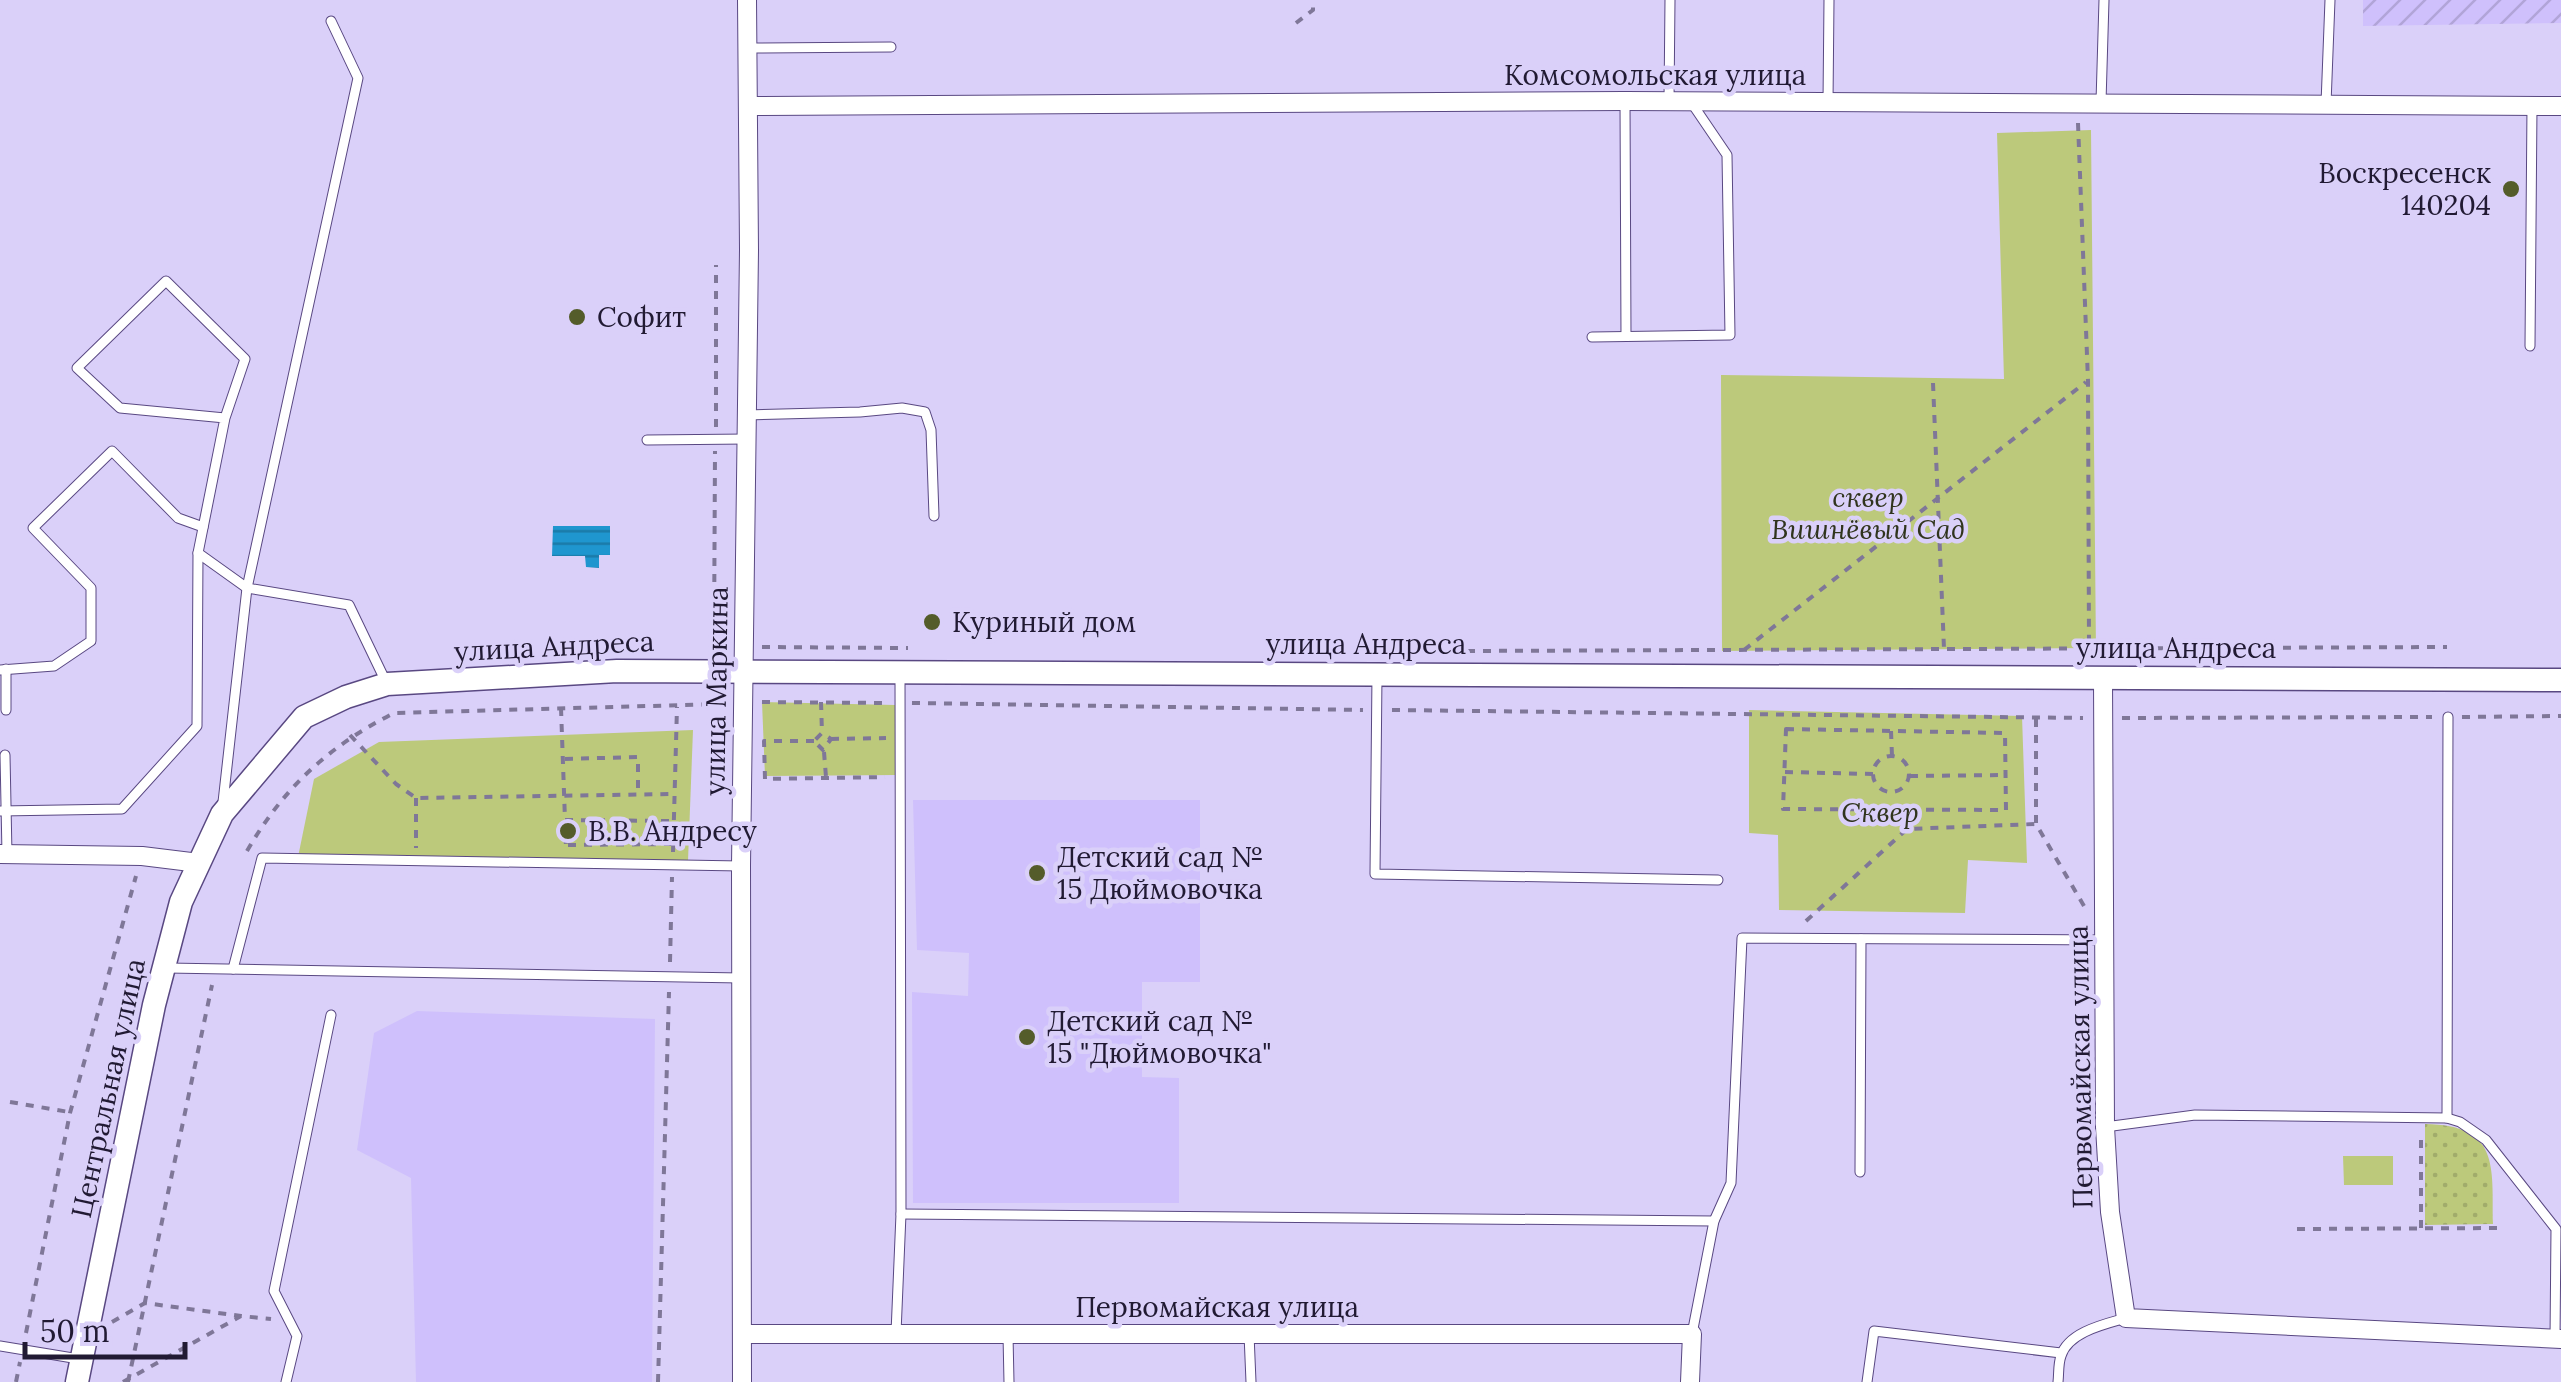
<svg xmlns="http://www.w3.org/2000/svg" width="2561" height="1382" font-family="Lora,serif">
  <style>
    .built { fill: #cfc0fc }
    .industrial { fill: url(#industrial-furrows) }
    .grass { fill: url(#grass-dots) }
    .green { fill: #bcc97b }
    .water { fill: url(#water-rules) }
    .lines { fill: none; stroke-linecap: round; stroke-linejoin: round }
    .service-casing { stroke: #594882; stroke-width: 11 }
    .minor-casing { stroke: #594882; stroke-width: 20 }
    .tertiary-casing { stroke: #594882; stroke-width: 25 }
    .path { stroke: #7f7798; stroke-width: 4; stroke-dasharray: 8 8; stroke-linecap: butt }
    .service { stroke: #fff; stroke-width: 9 }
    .minor { stroke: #fff; stroke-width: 18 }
    .tertiary { stroke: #fff; stroke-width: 22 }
    .poi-dot { fill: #545c2a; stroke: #dad0f9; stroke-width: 4 }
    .labels { text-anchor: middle; stroke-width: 9; stroke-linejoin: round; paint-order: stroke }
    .street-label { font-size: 28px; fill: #211a33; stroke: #dad0f9 }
    .poi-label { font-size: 28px; fill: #211a33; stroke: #dad0f9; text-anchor: start }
    .park-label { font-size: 28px; font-style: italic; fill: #30341d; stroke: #dad0f9 }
  </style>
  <defs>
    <pattern id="industrial-furrows" width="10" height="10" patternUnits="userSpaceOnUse" patternTransform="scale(2.5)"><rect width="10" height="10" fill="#cfc0fc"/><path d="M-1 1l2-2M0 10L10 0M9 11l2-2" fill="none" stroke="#b1a4d8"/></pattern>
    <pattern id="grass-dots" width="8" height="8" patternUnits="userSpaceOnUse" patternTransform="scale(2.5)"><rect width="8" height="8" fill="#bcc97b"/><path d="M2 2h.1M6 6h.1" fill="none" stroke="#a1ac6b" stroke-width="1.8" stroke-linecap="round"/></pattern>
    <pattern id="water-rules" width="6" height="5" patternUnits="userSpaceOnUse" patternTransform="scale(2.5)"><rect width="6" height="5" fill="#1f96cf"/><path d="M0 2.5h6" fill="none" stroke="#1b7aa9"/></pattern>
  </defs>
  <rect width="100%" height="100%" fill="#dad0f9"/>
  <g class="built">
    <path d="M913,800H1200V982H1142V1077L1179,1078V1203H913L912,992L968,996L969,953L917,950Z"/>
    <path d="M417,1011L655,1019L652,1382H416L411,1178L357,1150L374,1033Z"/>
  </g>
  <path class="industrial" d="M2363,0H2561V23L2363,26Z"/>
  <path class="grass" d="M2425,1124C2500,1125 2492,1166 2493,1224L2425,1225Z"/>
  <g class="green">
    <path d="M2091,130L2096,652L2089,648L1722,651L1721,375L2004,379L1997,133Z"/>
    <path d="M762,702L895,705L897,775L765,776Z"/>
    <path d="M1749,710L2022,716L2027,863L1968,860L1965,913L1779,910L1778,835L1749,833Z"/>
    <path d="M693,730L688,861L298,857L314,779L379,742Z"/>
    <path d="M2343,1156H2393V1185H2344Z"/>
  </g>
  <path class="water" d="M553,526H610V555H599V568L586,567L585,556H552Z"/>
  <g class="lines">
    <g class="service-casing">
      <g id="service">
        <path d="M748,48L891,47"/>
        <path d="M1625,101L1626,336"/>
        <path d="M1669,101L1670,0"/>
        <path d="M1828,102L1829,0"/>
        <path d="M2101,102L2104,0"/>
        <path d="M2326,104L2330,0"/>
        <path d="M1592,337L1730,335L1727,155L1691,102"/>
        <path d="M2530,346L2532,106"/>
        <path d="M747,415L860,412L902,408L925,412L931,430L934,516"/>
        <path d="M225,418L245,359L166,281L77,368L120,408L225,418L198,553L247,588L349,605L386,682"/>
        <path d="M647,440L747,439"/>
        <path d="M0,670L54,666L91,641V588L33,528L112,451L178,518L203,527"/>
        <path d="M1377,675L1375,874L1718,880"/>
        <path d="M6,710V669"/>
        <path d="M5,755L7,854"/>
        <path d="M223,802L247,588L358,78L331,21"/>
        <path d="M0,811L122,809L197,726L198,553"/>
        <path d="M167,968L741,978"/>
        <path d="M233,969L262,858L741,866"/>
        <path d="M2447,1118L2448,717"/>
        <path d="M2105,1127L2195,1115L2447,1118L2460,1122L2486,1140L2556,1229L2555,1339"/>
        <path d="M1860,1172L1861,939"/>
        <path d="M901,1214L1714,1221"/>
        <path d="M896,1333L901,1214L900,674"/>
        <path d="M1249,1334L1251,1382"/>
        <path d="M1692,1334L1714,1221L1731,1183L1742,938L2105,940"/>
        <path d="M1008,1335L1009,1382"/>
        <path d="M0,1346L79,1359"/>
        <path d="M286,1382L297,1336L274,1291L331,1015"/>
        <path d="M1867,1382L1874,1331L2061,1353"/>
        <path d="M2058,1382C2059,1374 2058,1364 2061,1356C2068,1332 2105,1324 2126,1318"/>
      </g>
    </g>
    <g class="minor-casing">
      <g id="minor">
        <path d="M748,106L1625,101L2561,106"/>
        <path d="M2103,678L2105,1127L2110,1212L2126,1318L2561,1339"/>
        <path d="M0,854L142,856L199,863"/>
        <path d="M743,1334H1692L1690,1382"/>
        <path d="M742,1382L741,866L749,250L747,0"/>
      </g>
    </g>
    <g class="tertiary-casing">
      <path id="tertiary" d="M77,1382L154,1005L181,902L222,814L304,717L346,697L387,684L617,671L2561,680"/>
    </g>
    <g class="path">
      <path d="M1296,23L1313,10V0"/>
      <path d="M2078,123L2088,381L2089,648"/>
      <path d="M1933,383L1944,649"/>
      <path d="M716,427V265"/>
      <path d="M714,646L715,451"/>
      <path d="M762,647L908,648"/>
      <path d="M1744,650L2086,382"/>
      <path d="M1467,651L2447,647"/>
      <path d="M762,702L888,703"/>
      <path d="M821,702L822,733L814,741L823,750L831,739L822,733"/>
      <path d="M912,703L1363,710"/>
      <path d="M561,708L566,848"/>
      <path d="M1392,710L2083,718"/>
      <path d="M2462,717L2561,716"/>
      <path d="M2122,718L2432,717"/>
      <path d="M2036,719V824L2084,906"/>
      <path d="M1786,729L2005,733L2006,810L1783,809Z"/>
      <path d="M1891,731L1892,756"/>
      <path d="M350,735L396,784L416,798L675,794"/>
      <path d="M831,739L886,738"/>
      <path d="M814,741H764L765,779L885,777"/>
      <path d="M824,752L826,777"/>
      <circle cx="1891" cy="774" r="18"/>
      <path d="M565,759L638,757V795"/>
      <path d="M1785,772L1873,774"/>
      <path d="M1910,776L2005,775"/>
      <path d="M416,798V848"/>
      <path d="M565,820L674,821"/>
      <path d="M568,845L673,844"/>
      <path d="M247,851C284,787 329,746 394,713L722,704"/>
      <path d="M673,852L677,707"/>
      <path d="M1806,921L1907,829L2036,824"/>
      <path d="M670,962L672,877"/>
      <path d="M10,1102L69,1112"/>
      <path d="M2421,1228V1133"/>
      <path d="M2297,1229L2501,1228"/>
      <path d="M112,1322L145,1303L241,1316"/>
      <path d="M26,1333L70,1113L136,876"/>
      <path d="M16,1382L20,1362"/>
      <path d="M123,1382L241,1316L271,1319"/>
      <path d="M128,1382L212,985"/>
      <path d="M658,1382L669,992"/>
    </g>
    <use href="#service" class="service"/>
    <use href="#minor" class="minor"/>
    <use href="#tertiary" class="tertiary"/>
  </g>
  <g class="poi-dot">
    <circle cx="2511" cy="189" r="10"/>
    <circle cx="577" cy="317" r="10"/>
    <circle cx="932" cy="622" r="10"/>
    <circle cx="568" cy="831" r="10"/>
    <circle cx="1037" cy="873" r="10"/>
    <circle cx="1027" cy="1037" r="10"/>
  </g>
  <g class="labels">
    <g class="street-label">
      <text x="1655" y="85">Комсомольская улица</text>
      <text x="1366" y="654">улица Андреса</text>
      <text transform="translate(554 646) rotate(-3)" y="10">улица Андреса</text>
      <text x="2176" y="658">улица Андреса</text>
      <text transform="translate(716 691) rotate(-89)" y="10">улица Маркина</text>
      <text transform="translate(2080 1067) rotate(-91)" y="10">Первомайская улица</text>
      <text transform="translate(108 1088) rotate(-78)" y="10">Центральная улица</text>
      <text x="1217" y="1317">Первомайская улица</text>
    </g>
    <g class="poi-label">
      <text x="2491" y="183" text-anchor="end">Воскресенск<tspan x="2491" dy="32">140204</tspan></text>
      <text x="597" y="327">Софит</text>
      <text x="952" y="632">Куриный дом</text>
      <text x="588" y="841">В.В. Андресу</text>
      <text x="1057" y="867">Детский сад №<tspan x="1057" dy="32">15 Дюймовочка</tspan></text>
      <text x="1047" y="1031">Детский сад №<tspan x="1047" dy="32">15 "Дюймовочка"</tspan></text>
    </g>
    <g class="park-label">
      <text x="1868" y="507">сквер<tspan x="1868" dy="32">Вишнёвый Сад</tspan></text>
      <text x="1880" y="822">Сквер</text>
    </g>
  </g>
  <path d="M25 1342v15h160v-15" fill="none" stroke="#211a33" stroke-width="5"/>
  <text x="40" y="1342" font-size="30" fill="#211a33" stroke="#dad0f9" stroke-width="8" paint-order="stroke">50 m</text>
</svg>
